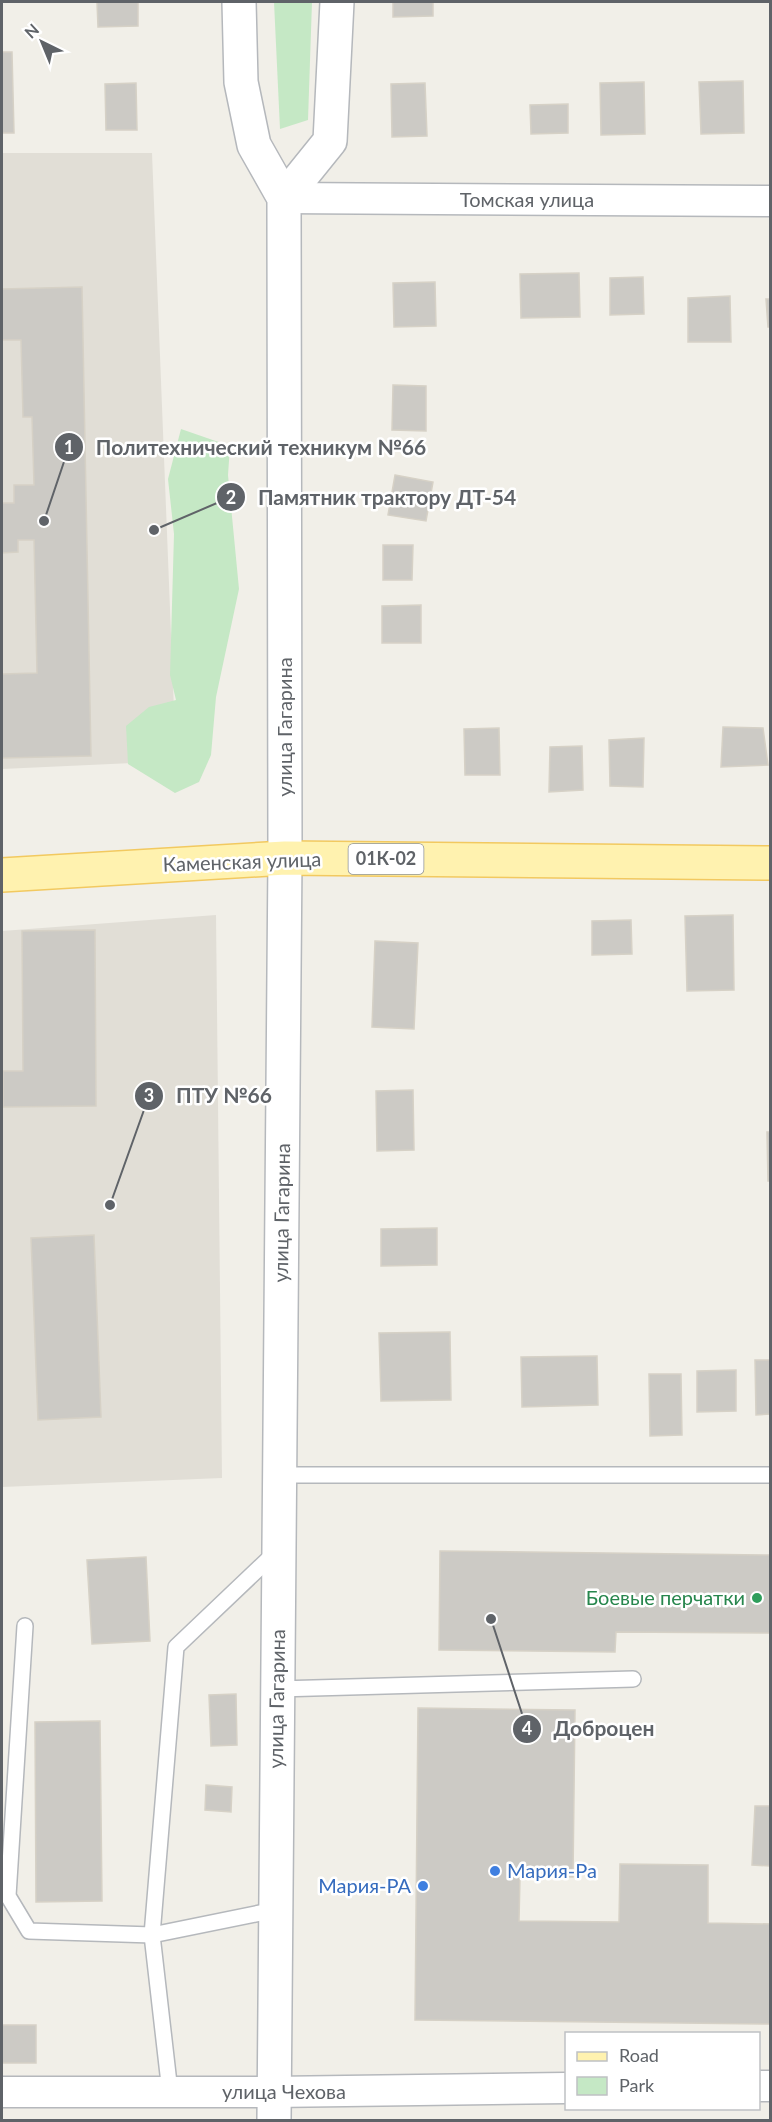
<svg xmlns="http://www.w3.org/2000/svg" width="772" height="2122" font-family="Lato,sans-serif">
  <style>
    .education { fill: #e1ded6 }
    .green { fill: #c5e8c5 }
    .building { fill: #cccac5; stroke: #d6d1c6; stroke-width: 1.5 }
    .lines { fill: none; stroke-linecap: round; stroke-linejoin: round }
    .service-casing { stroke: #b5b8bc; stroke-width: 18 }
    .minor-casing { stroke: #b5b8bc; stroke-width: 33 }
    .tertiary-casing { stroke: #b5b8bc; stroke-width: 36 }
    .primary-casing { stroke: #f2c960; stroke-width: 36 }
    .service { stroke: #fff; stroke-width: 15 }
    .minor { stroke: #fff; stroke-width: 30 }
    .tertiary { stroke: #fff; stroke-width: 33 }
    .primary { stroke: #fff2af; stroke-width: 33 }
    .leisure-dot { fill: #2e9e5b; stroke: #fff; stroke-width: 2 }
    .shop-dot { fill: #3f7fe0; stroke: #fff; stroke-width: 2 }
    .labels { text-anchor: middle; stroke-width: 5; stroke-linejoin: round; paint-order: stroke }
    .shield { fill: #fff; stroke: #8f9295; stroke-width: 1.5 }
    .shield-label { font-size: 18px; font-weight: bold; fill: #5f6368 }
    .street-label { font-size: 20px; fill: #5f6368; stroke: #fff }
    .leisure-label { font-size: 20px; fill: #27864d; stroke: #fff; text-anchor: end }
    .shop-label { font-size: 20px; fill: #366cbe; stroke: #fff; text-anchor: start }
    .leader { fill: none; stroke: #5f6368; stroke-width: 2 }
    .callout-dot { fill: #5f6368; stroke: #fff; stroke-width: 2 }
    .mark-label { font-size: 18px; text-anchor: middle; font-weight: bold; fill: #fff }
    .callout-label { font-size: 21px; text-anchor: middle; font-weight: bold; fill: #5f6368; stroke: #fff; stroke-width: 5; stroke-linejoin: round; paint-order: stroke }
  </style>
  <rect width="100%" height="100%" fill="#f1efe8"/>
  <g class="education">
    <path d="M2,153H152L176,761L2,769Z"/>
    <path d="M216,915L222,1478L2,1487V931Z"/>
  </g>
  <g class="green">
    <path d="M274,2H312L308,120L280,129Z"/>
    <path d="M181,429L230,446L228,475L239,589L216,697L211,755L199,782L175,793L128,764L126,726L149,707L176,700L170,675L174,534L168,479Z"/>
  </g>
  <g class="building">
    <path d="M97,2H138V26L98,27Z"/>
    <path d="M393,2H433V16L393,17Z"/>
    <path d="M2,52H12L14,133H2Z"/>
    <path d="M743,81L744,133L701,134L699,82Z"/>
    <path d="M644,82L645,134L601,135L600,83Z"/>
    <path d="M136,83L137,130H106L105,84Z"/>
    <path d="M425,83L427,136L392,137L391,84Z"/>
    <path d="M568,104V133L531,134L530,105Z"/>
    <path d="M579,273L580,317L521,318L520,274Z"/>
    <path d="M643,277L644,314L610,315V278Z"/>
    <path d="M435,282L436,326L394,327L393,283Z"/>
    <path d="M82,287L91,756L2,758V674L37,673L34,540H18V552L2,553V503H14V485H34L32,417H23L21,340H2V289Z"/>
    <path d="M730,296L731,342H688V298Z"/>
    <path d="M766,299H770V327H768Z"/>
    <path d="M393,385L426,386V431L392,430Z"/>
    <path d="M395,475L433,482L426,521L388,515Z"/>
    <path d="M383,545H413L412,580H383Z"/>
    <path d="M421,605V643H382V606Z"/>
    <path d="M723,727L763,728L768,765L721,767Z"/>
    <path d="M499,728L500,775H465L464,729Z"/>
    <path d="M644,738L643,787L610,786L609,740Z"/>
    <path d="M582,746L583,790L549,792L550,747Z"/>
    <path d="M733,915L734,990L687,991L685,916Z"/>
    <path d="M631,920L632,954L592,955V921Z"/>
    <path d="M95,930L96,1106L3,1107V1071H23L22,931Z"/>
    <path d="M375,941L418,943L414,1029L372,1027Z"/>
    <path d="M413,1090L414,1150L377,1151L376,1091Z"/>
    <path d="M767,1132H770V1181H768Z"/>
    <path d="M437,1228V1265L381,1266V1229Z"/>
    <path d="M94,1235L101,1417L38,1420L31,1238Z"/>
    <path d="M450,1332L451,1400L381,1401L379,1333Z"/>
    <path d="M597,1356L598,1405L522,1407L521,1357Z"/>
    <path d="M755,1360H770V1414L756,1415Z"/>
    <path d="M736,1370V1411L697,1412V1371Z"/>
    <path d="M649,1374H681L682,1435L650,1436Z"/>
    <path d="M440,1551L770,1555V1633L616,1632L615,1652L439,1650Z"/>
    <path d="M146,1557L150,1641L92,1644L87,1560Z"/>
    <path d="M236,1694L237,1745L211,1746L209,1695Z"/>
    <path d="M418,1708L575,1710L573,1877L520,1876L519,1921L619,1922L620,1864L708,1865V1923L770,1924V2024L415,2020Z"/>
    <path d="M100,1721L102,1901L36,1902L35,1722Z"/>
    <path d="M206,1785L232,1787L231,1812L205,1810Z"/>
    <path d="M755,1806H770V1866L752,1865Z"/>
    <rect x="2" y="2025" width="34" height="38"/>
  </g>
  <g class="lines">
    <g class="service-casing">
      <g id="service">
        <path d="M279,1475H770"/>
        <path d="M25,1626L8,1896L29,1931L152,1935L275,1910"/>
        <path d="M278,1689L633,1679"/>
        <path d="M170,2092L152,1935L176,1647L277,1551"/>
      </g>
    </g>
    <g class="minor-casing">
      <g id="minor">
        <path d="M284,198L770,201"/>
        <path d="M758,2086H770"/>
        <path d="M2,2092H273L566,2088"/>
      </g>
    </g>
    <g class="tertiary-casing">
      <g id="tertiary">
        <path d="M239,2L241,82L254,145L284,198L285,858L274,2120"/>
        <path d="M284,198L330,141L337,2"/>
      </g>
    </g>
    <g class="primary-casing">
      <path id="primary" d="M2,875L285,858L770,863"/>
    </g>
    <use href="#service" class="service"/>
    <use href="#minor" class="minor"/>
    <use href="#tertiary" class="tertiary"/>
    <use href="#primary" class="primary"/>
  </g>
  <circle class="leisure-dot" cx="757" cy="1598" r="6"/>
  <g class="shop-dot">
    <circle cx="495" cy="1871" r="6"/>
    <circle cx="423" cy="1886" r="6"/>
  </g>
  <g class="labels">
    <rect class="shield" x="348.5" y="844" width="75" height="30" rx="4.5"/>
    <g class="shield-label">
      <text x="386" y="865">01К-02</text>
    </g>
    <g class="street-label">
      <text x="527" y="207">Томская улица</text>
      <text transform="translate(285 727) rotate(-90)" y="7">улица Гагарина</text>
      <text transform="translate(242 862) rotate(-2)" y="7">Каменская улица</text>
      <text transform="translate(282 1213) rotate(-89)" y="7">улица Гагарина</text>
      <text transform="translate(277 1699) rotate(-89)" y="7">улица Гагарина</text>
      <text x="284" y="2099">улица Чехова</text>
    </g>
    <g class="leisure-label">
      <text x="745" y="1605">Боевые перчатки</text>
    </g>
    <g class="shop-label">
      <text x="507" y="1878">Мария-Ра</text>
      <text x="411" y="1893" text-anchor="end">Мария-РА</text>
    </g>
  </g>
  <path class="leader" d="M44 521L69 447M154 530L231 497M110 1205L149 1096M491 1619L527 1729"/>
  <g class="callout-dot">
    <circle cx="44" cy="521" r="6"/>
    <circle cx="154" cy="530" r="6"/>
    <circle cx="110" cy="1205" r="6"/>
    <circle cx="491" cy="1619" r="6"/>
    <circle cx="69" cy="447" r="15"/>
    <circle cx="231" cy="497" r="15"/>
    <circle cx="149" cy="1096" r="15"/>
    <circle cx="527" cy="1729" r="15"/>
  </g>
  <g class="mark-label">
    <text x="69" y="454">1</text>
    <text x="231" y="504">2</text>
    <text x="149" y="1102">3</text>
    <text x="527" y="1735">4</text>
  </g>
  <g class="callout-label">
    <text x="261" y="455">Политехнический техникум №66</text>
    <text x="387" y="505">Памятник трактору ДТ-54</text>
    <text x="224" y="1103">ПТУ №66</text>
    <text x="604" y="1736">Доброцен</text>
  </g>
  <rect width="772" height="2122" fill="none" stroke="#5f6368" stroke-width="6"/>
  <rect x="565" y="2032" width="195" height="78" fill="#ffffff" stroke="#bfc1c3" stroke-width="1.5"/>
  <rect x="577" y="2052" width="30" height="9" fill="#fff2af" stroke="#bfc1c3" stroke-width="1.5"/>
  <text x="619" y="2062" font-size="18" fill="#5f6368">Road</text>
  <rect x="577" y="2077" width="30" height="18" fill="#c5e8c5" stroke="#bfc1c3" stroke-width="1.5"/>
  <text x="619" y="2092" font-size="18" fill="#5f6368">Park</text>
  <g transform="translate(42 42) rotate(317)" stroke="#ffffff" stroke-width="4.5" paint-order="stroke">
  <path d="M0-4.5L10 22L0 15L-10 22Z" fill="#5f6368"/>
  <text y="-9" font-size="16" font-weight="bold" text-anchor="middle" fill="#5f6368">N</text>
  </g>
</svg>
